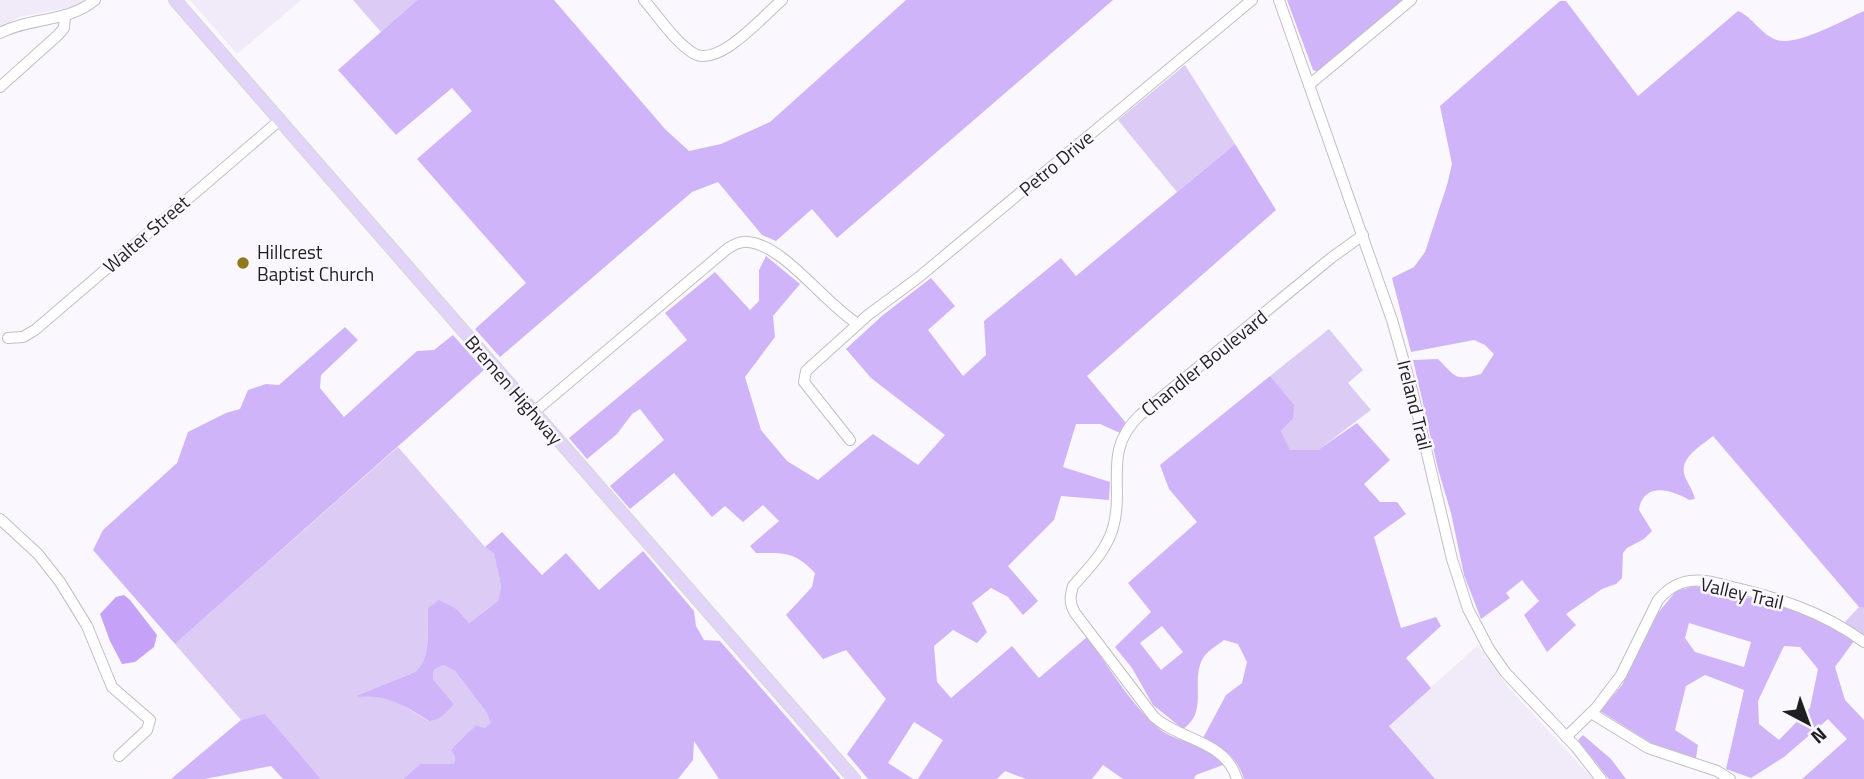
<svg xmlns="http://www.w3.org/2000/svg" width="1864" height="779" font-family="'Titillium Web',sans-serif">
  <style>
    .built { fill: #f0eaf9 }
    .green { fill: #dbcbf5 }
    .forest { fill: #d0b4fa; fill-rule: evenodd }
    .water { fill: #c5a2f8 }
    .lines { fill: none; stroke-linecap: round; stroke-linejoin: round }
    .minor-casing { stroke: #c1bec5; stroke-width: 12 }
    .major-casing { stroke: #d7d6d7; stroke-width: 14 }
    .minor { stroke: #fff; stroke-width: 10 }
    .major { stroke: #e2d4f8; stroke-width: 12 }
    .poi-dot { fill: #91781e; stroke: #faf8fe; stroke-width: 2.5 }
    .labels { text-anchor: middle; stroke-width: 5; stroke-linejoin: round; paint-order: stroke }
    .street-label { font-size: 19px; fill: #1f1e20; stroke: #faf8fe }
    .poi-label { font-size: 19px; fill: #1f1e20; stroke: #faf8fe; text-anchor: start }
  </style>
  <rect width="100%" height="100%" fill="#faf8fe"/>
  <g class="built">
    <path d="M0,0H86L76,6L20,17L0,27Z"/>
    <path d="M190,0H301L237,54Z"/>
    <path d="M1478,645L1508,687L1593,779H1435L1389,725Z"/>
  </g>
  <g class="green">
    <path d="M353,0H417L381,32Z"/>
    <path d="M1185,65L1235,144L1177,192L1118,120Z"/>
    <path d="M1329,329L1363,370L1348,383L1371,410L1318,450L1290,451L1281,431L1293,419L1270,376Z"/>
    <path d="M398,447L485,547L494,552L501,586L498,601L469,623L458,610L428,608C427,629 432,658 415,672L358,695H374L396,701L428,721L454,704L433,679L434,670L443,665L455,671L487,713L492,723L485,728L476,725L454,746L451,749L455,757L454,764H420L403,779H321L265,715L241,720L175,644Z"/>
    <path d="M1859,607L1864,608V636L1844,623Z"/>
  </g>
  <g class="forest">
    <path d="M417,0H554L665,129L689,151L721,144L770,122L906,0H1113L837,238L812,209L776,241L762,235L718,182L692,192L500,357L475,329L526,283L417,159L472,111L452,88L396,135L338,70Z"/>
    <path d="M1287,0H1404L1319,72L1313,70Z"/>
    <path d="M1560,1H1566L1638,96L1738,11C1753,17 1761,35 1777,40C1796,47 1845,19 1864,11V608L1859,607L1713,436C1700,447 1678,458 1685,477C1689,485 1693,491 1695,499L1689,500C1672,490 1644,481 1639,510L1652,531L1644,539L1627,548L1623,553L1622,578L1616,584L1602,589L1566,614L1576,625L1547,652L1524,615L1539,601L1522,580L1506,593L1510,598L1481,619L1464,575L1451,513L1438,469L1413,360L1438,359C1456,377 1454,381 1481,374L1494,354L1485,345L1474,340L1411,352L1392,278L1414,267L1425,252L1447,185L1452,164L1440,106Z"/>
    <path d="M1235,144L1276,210L1087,376L1126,423L1120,433L1100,424H1076L1063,467L1110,482L1109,500L1061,496L1054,520L1008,566L1038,601L1023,615L1008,597L991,588L972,603L987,632L977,643L953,630L934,646L937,682L951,698L1012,646L1039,678L1087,637C1109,667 1133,708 1162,731C1179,743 1214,745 1223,765L1196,775L1194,779H1123L1103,765L1092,779H1026L1005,771L997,779H918L943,740L914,722L888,763L913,779H868L847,754L886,699L846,650L823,659L786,615L812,587L815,573C794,551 785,553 756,553L750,546L779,521L763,505L743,522L725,506L712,517L674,473L630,509L610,486L664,440L640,409L632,414L617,434L587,459L569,438L687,340L665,313L715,272L750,310L759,301V270L766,256L800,284L773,316L775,337L745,377L761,430L787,461L818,480L873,434L918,465L945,435L871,378L846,349L883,315L931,278L955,306L928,330L963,376L986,355L984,321L1061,258L1076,276Z"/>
    <path d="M345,327L358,340L321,375L320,388L344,417L417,351L434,350L453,335L484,370L175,644L93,550L103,530L177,463L188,432L226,413L240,409L248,390L266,384L279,385Z"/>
    <path d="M1270,376L1294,405L1293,419L1281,431L1290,450H1318L1357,423L1390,460L1364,484L1380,502H1397L1406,514L1374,537L1401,628L1436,617L1441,626L1406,658L1431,688L1389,726L1435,779H1244C1237,756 1223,748 1203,738L1226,695L1242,683L1247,662L1238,644L1224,640C1218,645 1207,651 1203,658C1190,681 1209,712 1183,729L1153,705L1132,668L1115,647L1151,612L1128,583L1197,522L1169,489L1160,465ZM1162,626L1183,652L1161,670L1140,643Z"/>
    <path d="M502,532L542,575L566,553L599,590L643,551L694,611L696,626L704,640L720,641L841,779H719L694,741L693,760L678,779H403L420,764H454L455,757L451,750L454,746L476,725L485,728L491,723L487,713L455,671L443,665L434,670L433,679L454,704C446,712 441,720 429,721C405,706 387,694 359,697L358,695L415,672C432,658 427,629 428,608L439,600L458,610L469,623L498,601L501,586L494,553L485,547Z"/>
    <path d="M1695,586L1773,603L1816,619L1854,641L1835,667L1845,700L1864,720V779H1802L1847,739L1828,719L1784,757L1751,778L1726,769L1744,690L1705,675L1686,686L1675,730L1698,745L1696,758L1651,743L1600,711L1622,685L1658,613L1676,591ZM1689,623L1751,642L1744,667L1695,652L1685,638ZM1784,646L1800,647L1818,669L1810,708L1779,740L1759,724L1758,701Z"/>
    <path d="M265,714L321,779H283L271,766L205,779H171L241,720Z"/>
    <path d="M1583,735L1611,759L1626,779H1609L1578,740Z"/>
  </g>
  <path class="water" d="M124,595L130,600L157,635L154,647L135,662L122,664L110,641L100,614L116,597Z"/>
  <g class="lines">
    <g class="minor-casing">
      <g id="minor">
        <path d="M644,0C659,17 674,41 693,53C718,69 763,16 782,0"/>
        <path d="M1279,0L1392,320L1412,390L1452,559L1468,609L1489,649L1505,672L1576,747L1601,779"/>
        <path d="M0,33C30,17 68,23 95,0"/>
        <path d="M1309,85L1411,0"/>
        <path d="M0,87L58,35L64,28L65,15"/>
        <path d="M8,338L23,337L35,330L280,120"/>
        <path d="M534,412L727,249C733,245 740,241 748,242C784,245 825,304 858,324"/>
        <path d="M850,440L804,382L806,371L868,315L919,277L1252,0"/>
        <path d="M0,519L38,554L60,582L87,626L112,687L150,720L147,730L119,756"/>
        <path d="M1591,713L1648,748L1717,771L1730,779"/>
        <path d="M1566,737L1596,708L1621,675L1658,600C1667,590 1676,583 1690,581C1703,579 1716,583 1728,586C1776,597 1824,612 1864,642"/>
        <path d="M1237,779C1225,740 1181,741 1154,717L1075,613C1069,603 1070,596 1073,586C1089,568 1106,551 1113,528C1125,485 1102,451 1140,415L1331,258L1363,235"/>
      </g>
    </g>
    <g class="major-casing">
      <path id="major" d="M175,0L854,779"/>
    </g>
    <use href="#minor" class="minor"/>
    <use href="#major" class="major"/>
  </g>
  <circle class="poi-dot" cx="243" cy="263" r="7"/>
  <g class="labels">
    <g class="street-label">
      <text transform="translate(1056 163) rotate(-40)" y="7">Petro Drive</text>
      <text transform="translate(146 234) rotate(-41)" y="7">Walter Street</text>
      <text transform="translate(1204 363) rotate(-39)" y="7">Chandler Boulevard</text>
      <text transform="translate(514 390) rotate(49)" y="7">Bremen Highway</text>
      <text transform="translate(1415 405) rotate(76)" y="7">Ireland Trail</text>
      <text transform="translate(1742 593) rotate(13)" y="7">Valley Trail</text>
    </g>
    <g class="poi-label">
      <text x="257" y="259">Hillcrest<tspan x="257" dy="22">Baptist Church</tspan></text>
    </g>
  </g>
  <g transform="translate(1808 723) rotate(139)" stroke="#faf8fe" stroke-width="5" paint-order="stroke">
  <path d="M0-5L12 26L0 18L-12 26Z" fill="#1f1e20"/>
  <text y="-10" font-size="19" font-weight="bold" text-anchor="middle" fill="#1f1e20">N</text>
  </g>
</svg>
